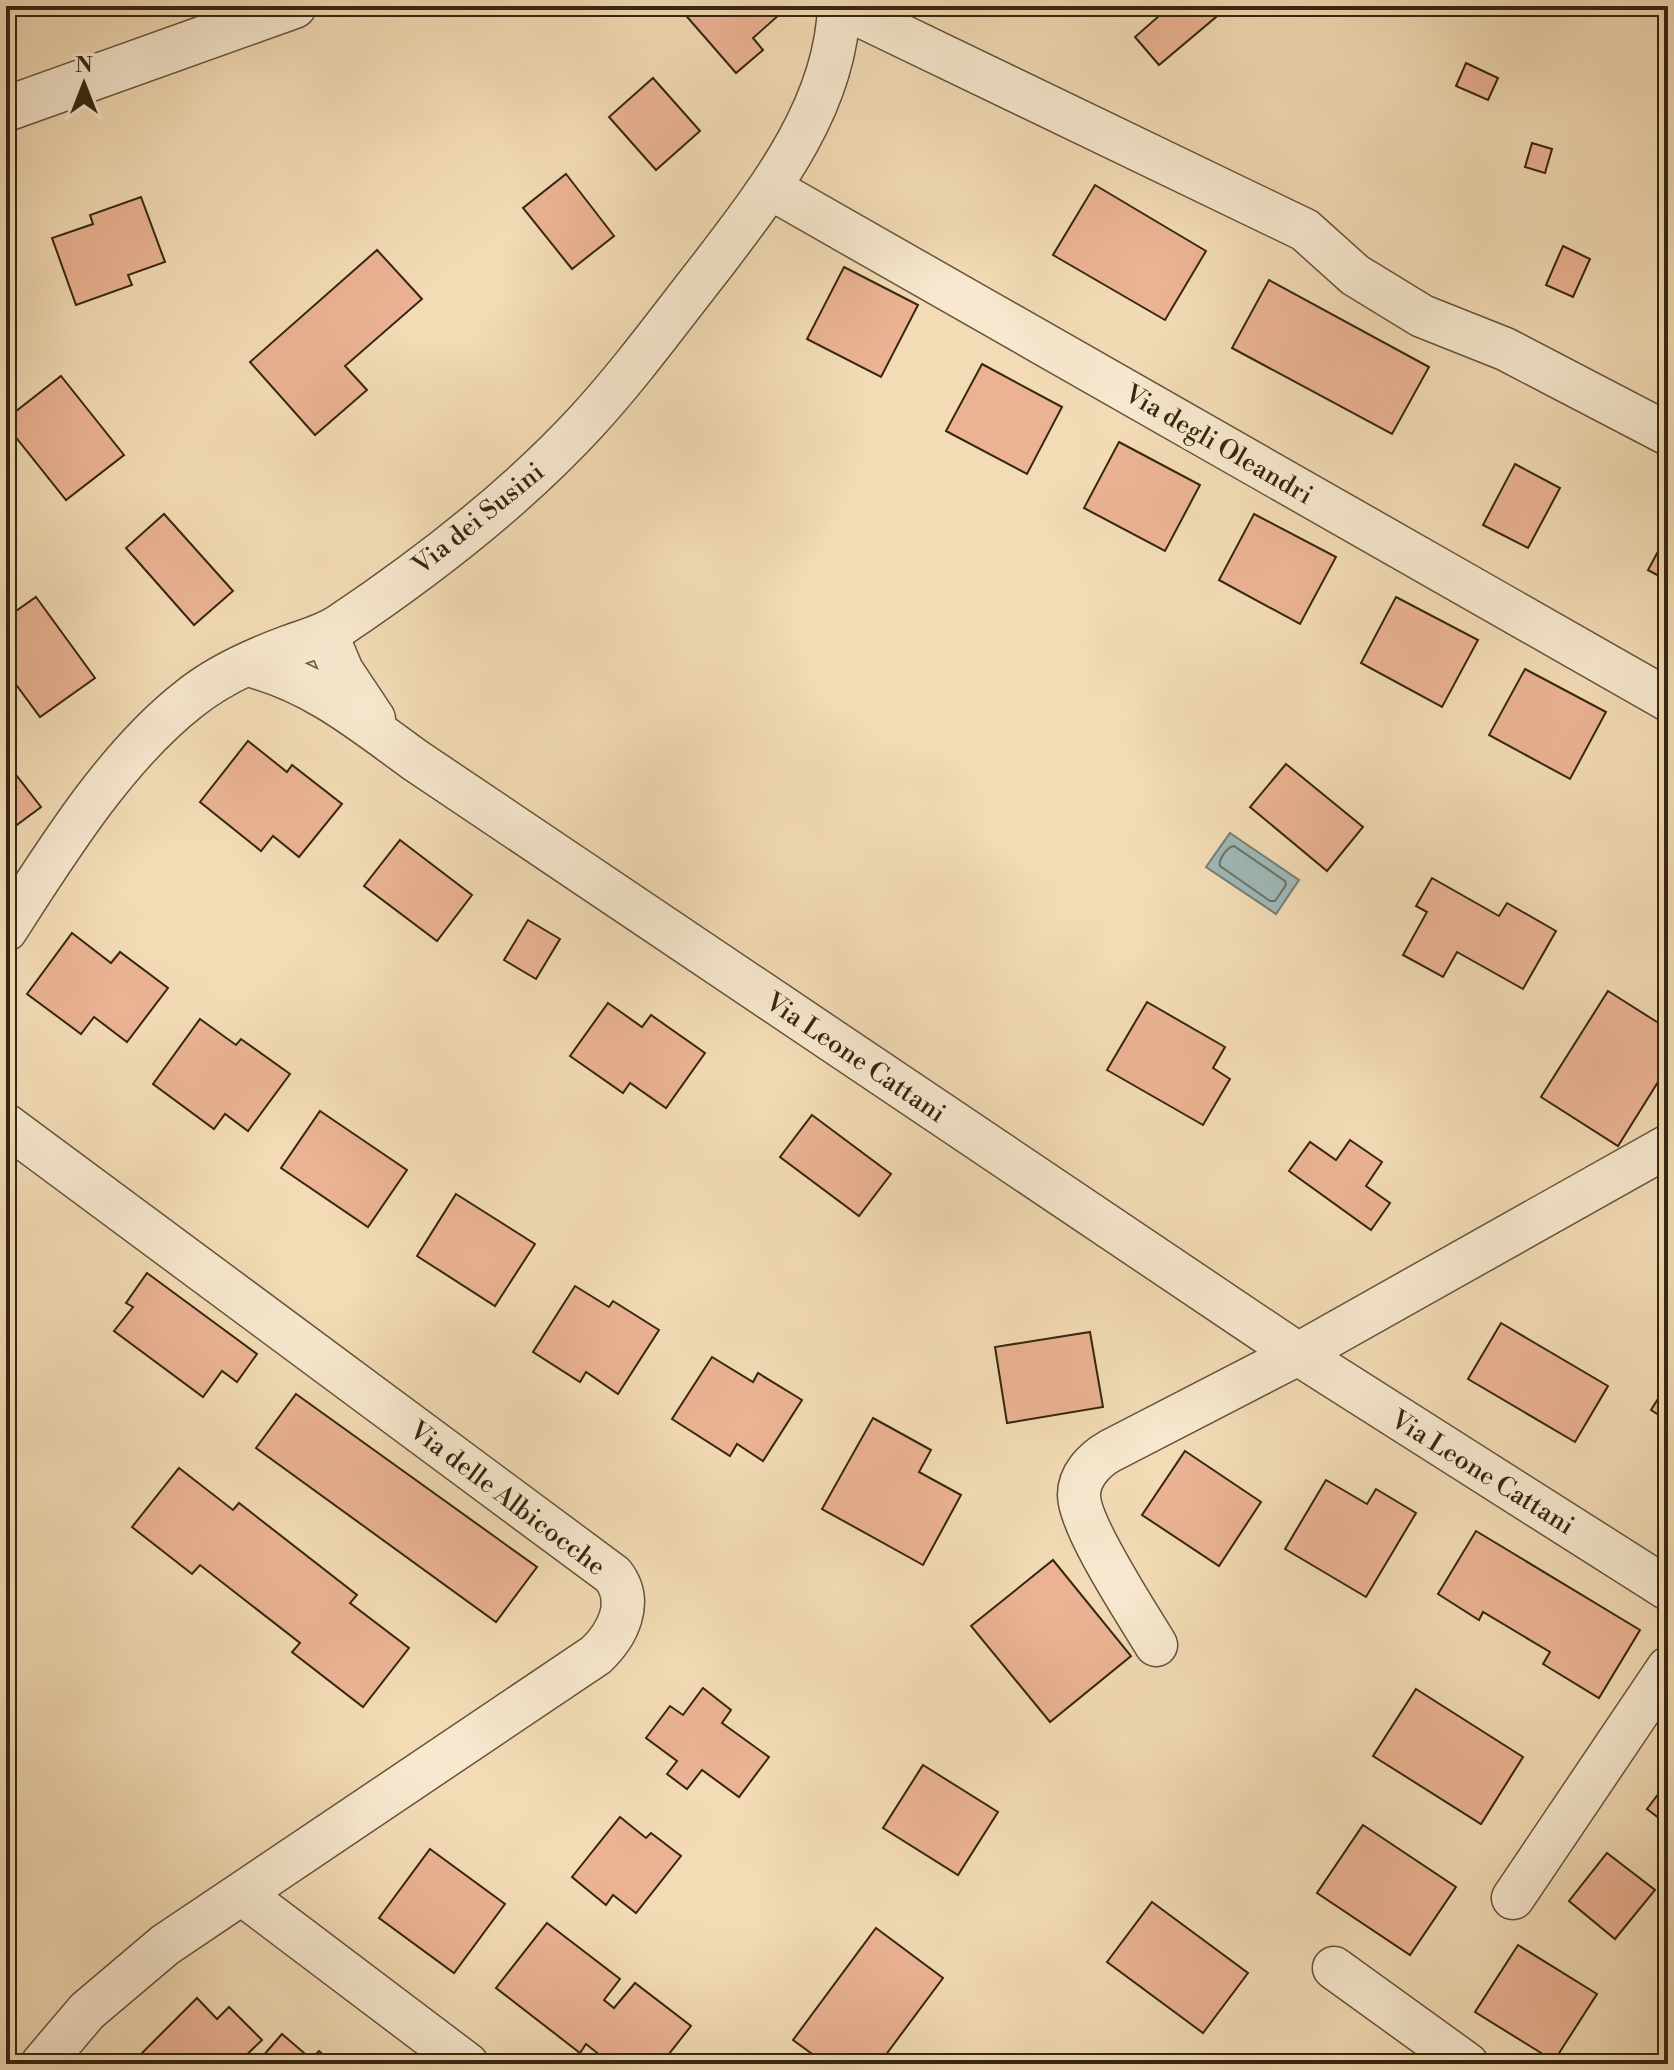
<svg xmlns="http://www.w3.org/2000/svg" width="1674" height="2070" font-family="'Libre Bodoni',serif">
  <style>
    .water { fill: #9fb9b8; stroke: #757e75; stroke-width: 2 }
    .lines { fill: none; stroke-linecap: round; stroke-linejoin: round }
    .shore { stroke: #6a7064; stroke-width: 2 }
    .building { fill: #ebb393; stroke: #362610; stroke-width: 2 }
    .minor-casing { stroke: #655339; stroke-width: 45 }
    .tertiary-casing { stroke: #655339; stroke-width: 47 }
    .minor { stroke: #f7e8cf; stroke-width: 42 }
    .tertiary { stroke: #f7e8cf; stroke-width: 44 }
    .labels { text-anchor: middle; stroke-width: 8; stroke-linejoin: round; paint-order: stroke }
    .street-label { font-size: 26px; fill: #362610; stroke: #f7e8cf }
  </style>
  <rect width="100%" height="100%" fill="#f2dbb5"/>
  <filter id="stains"><feTurbulence type="fractalNoise" baseFrequency=".0025" numOctaves="4"/><feColorMatrix values="0 0 0 0 .2 0 0 0 0 .09 0 0 0 0 .02 0 0 0 .5 -.17"/></filter>
  <radialGradient id="worn" r=".72"><stop offset=".6" stop-color="#630" stop-opacity="0"/><stop offset="1" stop-color="#630" stop-opacity=".3"/></radialGradient>
  <path class="water" d="M1230,833L1299,880L1276,914L1206,867Z"/>
  <g class="lines">
    <path class="shore" d="M1234,846L1285,881L1286,885L1275,901H1270L1220,866C1218,860 1227,847 1234,846Z"/>
  </g>
  <g class="building">
    <path d="M688,6H789L753,38L763,50L736,73L682,11Z"/>
    <path d="M1150,6H1207L1216,17L1159,65L1135,37L1159,16Z"/>
    <path d="M1466,63L1498,78L1488,100L1456,86Z"/>
    <path d="M653,78L700,131L656,170L609,117Z"/>
    <path d="M1532,143L1552,149L1545,173L1525,167Z"/>
    <path d="M566,174L614,236L572,269L523,208Z"/>
    <path d="M1095,185L1206,251L1165,320L1053,255Z"/>
    <path d="M141,197L165,262L128,275L132,285L76,305L52,238L93,224L90,215Z"/>
    <path d="M1563,246L1590,259L1573,297L1546,285Z"/>
    <path d="M377,250L422,299L345,366L367,390L315,435L250,362Z"/>
    <path d="M844,267L918,305L881,377L807,339Z"/>
    <path d="M1269,280L1429,367L1392,434L1232,348Z"/>
    <path d="M982,364L1062,407L1027,474L946,431Z"/>
    <path d="M61,376L124,455L66,500L6,425V419Z"/>
    <path d="M1119,442L1200,485L1165,551L1084,508Z"/>
    <path d="M1515,464L1560,488L1528,548L1483,525Z"/>
    <path d="M164,514L233,591L194,625L126,548Z"/>
    <path d="M1254,514L1336,557L1300,624L1219,580Z"/>
    <path d="M1668,533V581L1648,570Z"/>
    <path d="M36,597L95,678L40,717L6,671V618Z"/>
    <path d="M1396,597L1478,640L1442,707L1361,663Z"/>
    <path d="M1525,669L1606,712L1570,779L1489,735Z"/>
    <path d="M248,741L287,772L292,765L342,804L299,857L273,836L261,851L200,802Z"/>
    <path d="M6,762L41,807L6,833Z"/>
    <path d="M1286,764L1363,827L1327,871L1250,807Z"/>
    <path d="M400,840L472,895L437,941L364,886Z"/>
    <path d="M1432,878L1499,916L1507,903L1556,931L1523,989L1457,952L1443,977L1403,955L1427,912L1416,906Z"/>
    <path d="M528,920L560,939L536,979L504,960Z"/>
    <path d="M72,933L111,963L120,952L168,988L127,1042L94,1017L81,1034L27,994Z"/>
    <path d="M1608,991L1668,1029V1066L1618,1146L1541,1097Z"/>
    <path d="M1147,1002L1225,1047L1213,1068L1230,1079L1203,1125L1107,1070Z"/>
    <path d="M608,1003L642,1027L651,1015L705,1053L666,1108L630,1083L623,1093L570,1056Z"/>
    <path d="M200,1019L236,1045L241,1039L290,1074L248,1131L225,1114L214,1129L153,1084Z"/>
    <path d="M320,1111L407,1170L368,1227L281,1168Z"/>
    <path d="M812,1115L891,1174L859,1216L780,1157Z"/>
    <path d="M1350,1140L1382,1162L1366,1186L1390,1203L1371,1230L1289,1171L1310,1142L1336,1160Z"/>
    <path d="M456,1194L535,1244L495,1306L417,1256Z"/>
    <path d="M147,1273L257,1354L237,1382L222,1371L203,1397L114,1331L133,1307L126,1303Z"/>
    <path d="M575,1286L609,1307L613,1301L659,1330L618,1394L586,1372L580,1382L533,1352Z"/>
    <path d="M1501,1323L1608,1386L1575,1442L1468,1379Z"/>
    <path d="M1090,1332L1103,1407L1007,1423L995,1347Z"/>
    <path d="M712,1357L753,1382L758,1373L802,1400L763,1461L737,1444L730,1456L672,1419Z"/>
    <path d="M1668,1383V1421L1651,1410Z"/>
    <path d="M296,1394L537,1567L496,1622L256,1448Z"/>
    <path d="M873,1418L931,1450L919,1472L961,1495L923,1565L822,1509Z"/>
    <path d="M1185,1451L1261,1502L1219,1566L1142,1515Z"/>
    <path d="M179,1468L233,1510L239,1503L357,1595L350,1603L409,1648L363,1707L292,1652L300,1643L200,1565L192,1574L132,1527Z"/>
    <path d="M1326,1480L1367,1504L1376,1489L1416,1513L1366,1597L1285,1549Z"/>
    <path d="M1476,1531L1640,1630L1599,1698L1543,1664L1550,1652L1483,1612L1479,1620L1438,1594Z"/>
    <path d="M1053,1560L1131,1656L1050,1722L971,1626Z"/>
    <path d="M703,1688L731,1710L722,1723L769,1757L739,1797L702,1770L687,1789L667,1774L677,1761L646,1738L670,1706L683,1715Z"/>
    <path d="M1416,1689L1523,1757L1481,1824L1373,1756Z"/>
    <path d="M923,1765L998,1812L958,1875L883,1828Z"/>
    <path d="M1668,1781V1825L1647,1809Z"/>
    <path d="M620,1817L646,1838L651,1833L681,1856L636,1913L613,1895L606,1905L572,1877Z"/>
    <path d="M1363,1825L1456,1887L1410,1955L1317,1893Z"/>
    <path d="M430,1849L505,1904L454,1973L379,1918Z"/>
    <path d="M1607,1853L1655,1890L1615,1939L1569,1901Z"/>
    <path d="M1152,1902L1248,1973L1203,2033L1107,1962Z"/>
    <path d="M547,1923L620,1979L604,2000L614,2008L635,1983L691,2026L661,2064H611L586,2044L580,2053L496,1988Z"/>
    <path d="M876,1928L943,1978L879,2064H826L793,2040Z"/>
    <path d="M1518,1945L1597,1994L1554,2061L1475,2012Z"/>
    <path d="M197,1998L217,2019L229,2007L262,2040L237,2064H149L140,2055Z"/>
    <path d="M282,2034L311,2059L319,2051L334,2064H256Z"/>
  </g>
  <g class="lines">
    <g class="minor-casing">
      <g id="minor">
        <path d="M840,6L1305,230L1355,275L1422,316L1505,349L1668,434"/>
        <path d="M770,188L1668,700"/>
        <path d="M326,633L342,671L374,719"/>
        <path d="M248,665C314,682 360,720 415,760L1298,1354L1668,1589"/>
        <path d="M6,930C57,851 115,757 189,699C216,677 253,660 285,648C303,641 322,637 339,626C427,567 514,500 586,422C631,373 670,319 711,267C769,191 836,106 839,6"/>
        <path d="M6,1125L613,1575C634,1602 618,1634 596,1655L165,1945L87,2011L42,2064"/>
        <path d="M1156,1645C1138,1615 1079,1526 1079,1495C1079,1476 1094,1460 1110,1451L1298,1354L1668,1146"/>
        <path d="M242,1894L467,2064"/>
        <path d="M1513,1898L1668,1668"/>
        <path d="M1334,1968L1467,2064"/>
      </g>
    </g>
    <g class="tertiary-casing">
      <path id="tertiary" d="M6,109L294,6"/>
    </g>
    <use href="#minor" class="minor"/>
    <use href="#tertiary" class="tertiary"/>
  </g>
  <g class="labels">
    <g class="street-label">
      <text transform="translate(1219 444) rotate(30)" y="9">Via degli Oleandri</text>
      <text transform="translate(478 518) rotate(-39)" y="9">Via dei Susini</text>
      <text transform="translate(856 1057) rotate(34)" y="9">Via Leone Cattani</text>
      <text transform="translate(1483 1472) rotate(32)" y="9">Via Leone Cattani</text>
      <text transform="translate(508 1498) rotate(37)" y="9">Via delle Albicocche</text>
    </g>
  </g>
  <rect width="1674" height="2070" fill="none" stroke="#f2dbb5" stroke-width="32"/>
  <rect x="8" y="8" width="1658" height="2054" fill="none" stroke="#362610" stroke-width="4"/>
  <rect x="16" y="16" width="1642" height="2038" fill="none" stroke="#362610" stroke-width="2"/>
  <g transform="translate(84 84)" stroke="#f7e8cf" stroke-width="6" paint-order="stroke">
  <path d="M0-6L14 30L0 20L-14 30Z" fill="#362610"/>
  <text y="-12" font-size="22" font-weight="bold" text-anchor="middle" fill="#362610">N</text>
  </g>
  <rect width="100%" height="100%" filter="url(#stains)"/>
  <rect width="100%" height="100%" fill="url(#worn)"/>
</svg>
